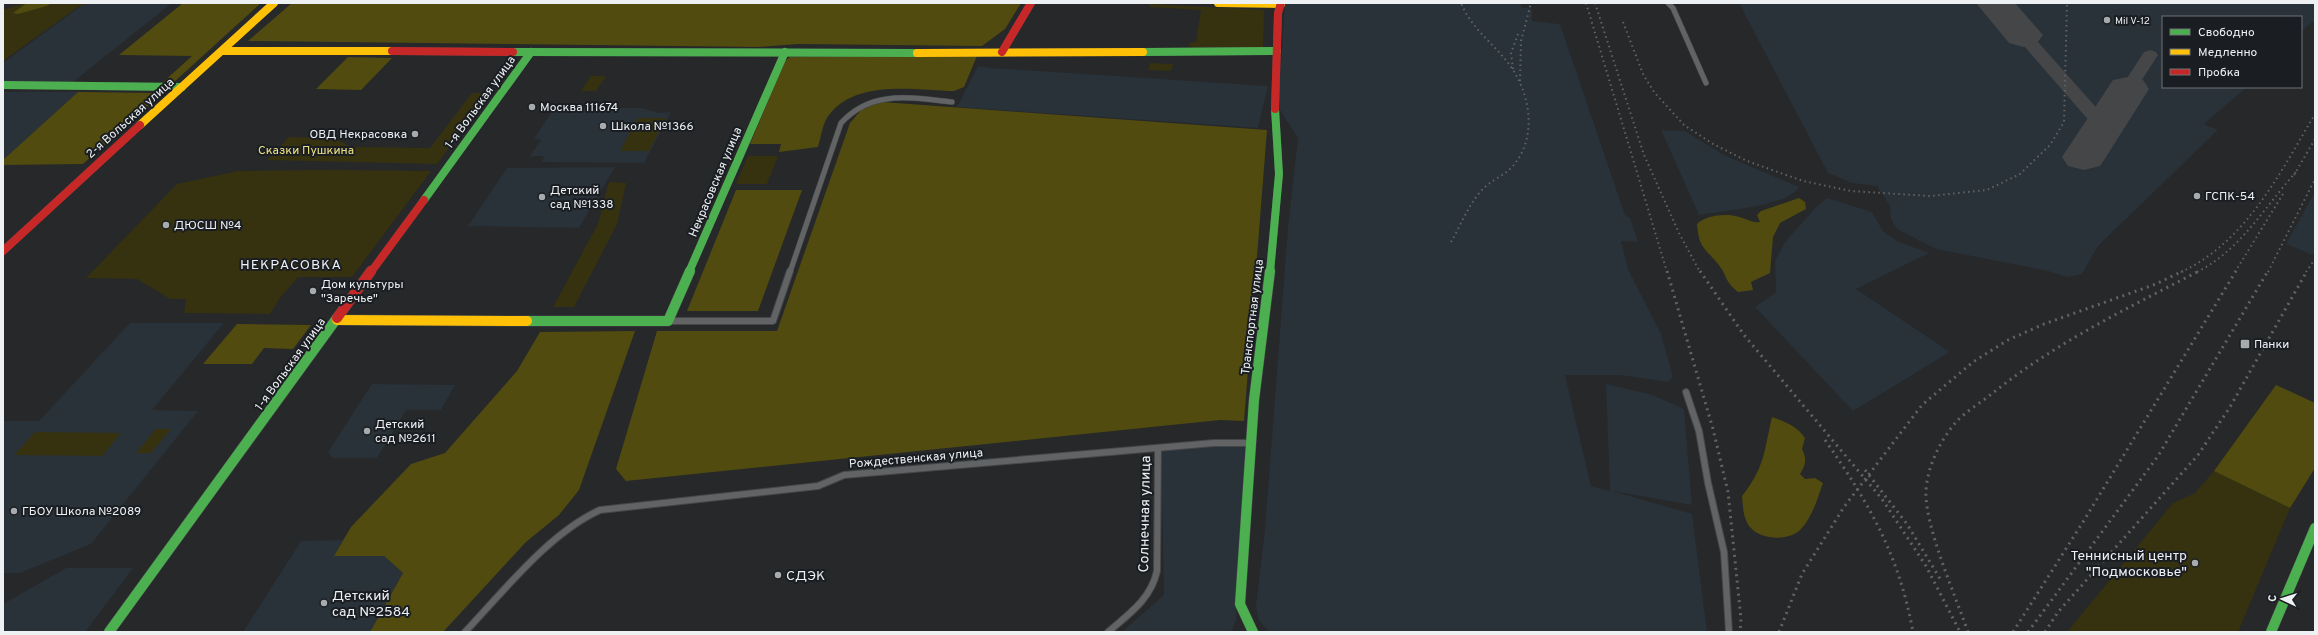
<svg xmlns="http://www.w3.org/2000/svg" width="2318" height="635" font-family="Overpass,sans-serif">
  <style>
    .built { fill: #293139 }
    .green { fill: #363210 }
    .forest { fill: #514b0f }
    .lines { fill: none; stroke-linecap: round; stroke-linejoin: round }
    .taxiway { fill: #444648; fill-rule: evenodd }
    .runway { fill: #444648; fill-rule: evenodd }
    .street-far1-casing { stroke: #444648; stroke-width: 6 }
    .street-casing { stroke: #444648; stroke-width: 8 }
    .fast-far1-casing { stroke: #444648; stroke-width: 8 }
    .fast-casing { stroke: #444648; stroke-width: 11 }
    .slow-far1-casing { stroke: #444648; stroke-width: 8 }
    .slow-casing { stroke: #444648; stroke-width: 11 }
    .jam-far1-casing { stroke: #444648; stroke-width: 8 }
    .jam-casing { stroke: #444648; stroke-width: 11 }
    .street-far1 { stroke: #616365; stroke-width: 5 }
    .street { stroke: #616365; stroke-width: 6 }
    .fast-far1 { stroke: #4caf50; stroke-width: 8 }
    .fast { stroke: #4caf50; stroke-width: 10 }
    .slow-far1 { stroke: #ffc107; stroke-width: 8 }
    .slow { stroke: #ffc107; stroke-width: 10 }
    .jam-far1 { stroke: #c62828; stroke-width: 8 }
    .jam { stroke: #c62828; stroke-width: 10 }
    .rail-far1 { stroke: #626365; stroke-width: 2; stroke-dasharray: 1.5 3.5; stroke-linecap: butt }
    .rail { stroke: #626365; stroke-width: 3; stroke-dasharray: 2 4.5; stroke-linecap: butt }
    .poi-dot { fill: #a8abad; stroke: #1a1e22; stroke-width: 1.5 }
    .labels { text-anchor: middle; stroke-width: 4; stroke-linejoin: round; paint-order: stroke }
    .far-poi-label { font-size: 10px; fill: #eef1f4; stroke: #1a1e22; text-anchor: start }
    .street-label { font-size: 12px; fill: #eef1f4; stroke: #1a1e22 }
    .poi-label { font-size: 12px; fill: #eef1f4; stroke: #1a1e22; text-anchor: start }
    .park-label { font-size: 12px; fill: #ece285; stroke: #1a1e22 }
    .quarter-label { font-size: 14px; letter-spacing: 1px; fill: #eef1f4; stroke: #1a1e22 }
    .near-street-label { font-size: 14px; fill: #eef1f4; stroke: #1a1e22 }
    .near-poi-label { font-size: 14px; fill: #eef1f4; stroke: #1a1e22; text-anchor: start }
  </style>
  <rect width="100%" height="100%" fill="#26282a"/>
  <g class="built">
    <path d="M89,3H172L73,82L3,81V63L81,6Z"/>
    <path d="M1285,3H1521V7L1532,9V21L1560,24L1625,215L1630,218L1638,242L1621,241L1628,269L1661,334L1673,377L1668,382L1620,375H1565L1591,486L1610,491L1606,384L1653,395L1684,409L1692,505L1612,491L1692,514L1707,632H1269L1258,619L1256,606L1265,529L1288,227L1298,138L1278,107Z"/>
    <path d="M1739,3H2315V23L2312,22L2301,32V17H2163V87H2247L2204,124L2218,130L2098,246L2082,274L2067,277L2048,271L1936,249L1897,229L1891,219L1890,206L1877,186L1852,183L1828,173Z"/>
    <path d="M978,66L991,68L1268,86L1258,128L957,107Z"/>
    <path d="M3,92H78L3,160Z"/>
    <path d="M554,108H641L660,113L671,112L644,163L541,162L545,156H530L541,140L534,139Z"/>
    <path d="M1661,130L1685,131L1724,155L1799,187L1797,190L1786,198L1759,206L1699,215Z"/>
    <path d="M615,167L579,228L468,226L507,168Z"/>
    <path d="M2315,192V252L2313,255L2286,244Z"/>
    <path d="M1827,198L1872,212L1883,231L1897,241L1929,253L1856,289L1950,352L1853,411L1755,307L1776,292L1775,261L1785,242L1815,208Z"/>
    <path d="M130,323H224L152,410L198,411L91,544L20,573H3V421H39Z"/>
    <path d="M372,384L455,385L441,410H406L377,458H332L328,452Z"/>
    <path d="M1246,438L1236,620L1231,632H1122L1164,595L1161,451Z"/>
    <path d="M343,540L334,556H384L403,573L370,632H243L301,541Z"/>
    <path d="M66,568H133L85,632H3V604Z"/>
  </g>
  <g class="green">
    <path d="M24,3H89L78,7L3,61V10Z"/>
    <path d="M1150,4L1264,10L1263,47H1190L1189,43L1196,42L1201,10L1149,7Z"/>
    <path d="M1150,63L1173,64L1171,71L1148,70Z"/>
    <path d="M591,76H606L596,91H581Z"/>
    <path d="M472,93H488L437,164L267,160L289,137L334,138L351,147L430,148Z"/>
    <path d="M638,118H666L649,151H620Z"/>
    <path d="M748,156H778L767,184H736Z"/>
    <path d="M335,170L431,171L352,277H298L280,298L270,314L184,313L186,299H170L137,279L86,278L177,184L238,171Z"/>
    <path d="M609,182L626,183L617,224L574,307H553L598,224Z"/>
    <path d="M156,429H171L151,453H136Z"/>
    <path d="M35,432L121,433L102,456L14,455Z"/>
    <path d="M2214,471L2290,508L2238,632H2067L2173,503L2195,493Z"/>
  </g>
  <g class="forest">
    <path d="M27,3H52L47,6L18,14L13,13Z"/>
    <path d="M183,3H261L173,83H162L192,56L119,55Z"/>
    <path d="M292,3H1021L1005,29L982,46L798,44L759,47L248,41Z"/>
    <path d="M977,56L964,87L954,91C915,90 856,79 829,115C823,122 821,137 818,147L779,152L781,144H750L785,61L790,57Z"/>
    <path d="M348,57L392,58L361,90L316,89Z"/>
    <path d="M78,92L156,93L158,97L83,164L3,165V160Z"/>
    <path d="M882,102L1267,130L1244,421L1220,420L626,481L616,469L657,331H777L850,123L863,108Z"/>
    <path d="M736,190H802L758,311H687Z"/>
    <path d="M1799,198L1805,202L1806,209L1780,223L1773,237L1770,273L1751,282L1753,290L1738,292C1723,280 1728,276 1718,264C1704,247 1699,248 1697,224C1706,215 1727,213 1739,217C1748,219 1751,223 1760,222L1757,215L1761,211Z"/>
    <path d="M237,324L311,325L293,349L264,348L252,364H203Z"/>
    <path d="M635,331L579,490L559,515L526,542L443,632H370L403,573L384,556H334L351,527L411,464L445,453L517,371L540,332Z"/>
    <path d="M2276,385L2315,403V468L2290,508L2214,471Z"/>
    <path d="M1772,417C1785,422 1797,426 1805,438L1802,449C1807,459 1806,465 1800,474L1805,479L1815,478L1823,483C1817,500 1812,518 1800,530C1789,541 1761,540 1751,528C1743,520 1743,507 1742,496C1765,467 1764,451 1772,417Z"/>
  </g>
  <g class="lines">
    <g class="taxiway">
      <path d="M2023,30L2029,32L2110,123L2113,127L2110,131H2098L2017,38L2015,35L2017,32Z"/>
      <path d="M2150,50L2156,52L2158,55L2136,89L2134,93H2122L2120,89L2142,55L2144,52Z"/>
    </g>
    <g class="runway">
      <path d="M1976,3H2015L2043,35L2037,43L2023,47L2009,43Z"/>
      <path d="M2128,77L2143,80L2149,89L2106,157L2100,166L2084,170L2068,166L2062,157L2113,80Z"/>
    </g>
    <g class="street-far1-casing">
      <g id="street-far1">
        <path d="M1668,3L1673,8L1706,83"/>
        <path d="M790,272L841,123C872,89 911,98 952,102"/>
      </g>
    </g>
    <g class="street-casing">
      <g id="street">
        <path d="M668,321H773L790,271"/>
        <path d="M1686,392L1699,431L1708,483L1724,552L1729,632"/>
        <path d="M465,632C504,591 549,533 600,510L818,486L844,475L1214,443H1252"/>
        <path d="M1108,632C1129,614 1151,599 1157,571L1158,448"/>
      </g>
    </g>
    <g class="fast-far1-casing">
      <g id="fast-far1">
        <path d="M513,52L917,53"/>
        <path d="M1143,52L1277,51"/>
        <path d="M3,85L182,87"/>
        <path d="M424,200L531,52"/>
        <path d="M689,272L785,52"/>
        <path d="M1270,272L1279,174L1275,109"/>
      </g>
    </g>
    <g class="fast-casing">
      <g id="fast">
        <path d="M527,321H668L690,271"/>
        <path d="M109,632L337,318"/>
        <path d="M1253,632L1240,604L1254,400L1270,271"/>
        <path d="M2271,632L2315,528"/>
      </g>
    </g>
    <g class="slow-far1-casing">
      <g id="slow-far1">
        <path d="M1218,3L1281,4"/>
        <path d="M223,51H392"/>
        <path d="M917,53L1143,52"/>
        <path d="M140,125L274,3"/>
      </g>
    </g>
    <g class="slow-casing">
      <path id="slow" d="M337,320L527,321"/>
    </g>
    <g class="jam-far1-casing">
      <g id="jam-far1">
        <path d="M392,51L513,52"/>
        <path d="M1002,52L1031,3"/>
        <path d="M1275,109L1278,13L1281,3"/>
        <path d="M3,251L140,125"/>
        <path d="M371,272L424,200"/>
      </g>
    </g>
    <g class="jam-casing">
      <path id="jam" d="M337,318L371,271"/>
    </g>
    <use href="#street-far1" class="street-far1"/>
    <use href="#street" class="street"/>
    <use href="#fast-far1" class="fast-far1"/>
    <use href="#fast" class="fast"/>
    <use href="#slow-far1" class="slow-far1"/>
    <use href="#slow" class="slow"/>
    <use href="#jam-far1" class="jam-far1"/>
    <use href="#jam" class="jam"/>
    <g class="rail-far1">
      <path d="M1586,3L1667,272"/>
      <path d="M1595,3L1644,155L1679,233L1700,272"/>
      <path d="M1623,22L1643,74L1654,92L1684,125L1713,144L1747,161L1803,181L1851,191L1930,196L1987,190L2020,174L2050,145L2064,122L2067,3"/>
      <path d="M1513,69L1511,53L1518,34"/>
      <path d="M1520,81L1521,41L1531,3"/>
      <path d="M2294,175L2315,139"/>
      <path d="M1451,242C1461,225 1468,205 1482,190C1491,180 1504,176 1513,166C1537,138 1531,96 1511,67C1495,44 1472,30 1461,3"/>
      <path d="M2181,272C2246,242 2280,173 2315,114"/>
      <path d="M2197,272C2241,250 2265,206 2297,171"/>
      <path d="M2235,272L2283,194"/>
      <path d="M2268,272L2315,179"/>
      <path d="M2306,272L2315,259"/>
    </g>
    <g class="rail">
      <path d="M1667,271L1713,429L1728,492L1741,619L1740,632"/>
      <path d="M1700,271L1744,335L1882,499L1926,566L1960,632"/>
      <path d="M1825,440C1869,503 1899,555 1913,632"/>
      <path d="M1865,470L1907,524L1942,582"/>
      <path d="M1779,632L1802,574L1844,507L1922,405L1973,362L2008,340L2044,324L2156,284L2183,271"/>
      <path d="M1968,632C1956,597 1924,525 1926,490C1928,465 1940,441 1956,422C1966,411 1982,402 1994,392C2057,342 2128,308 2199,271"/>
      <path d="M2013,632L2083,522L2236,271"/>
      <path d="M2028,632L2158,456L2268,271"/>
      <path d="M2045,632L2058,612L2198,455L2230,407L2307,271"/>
    </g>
  </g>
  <g class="poi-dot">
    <circle cx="2107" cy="20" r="4"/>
    <circle cx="532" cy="107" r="4"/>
    <circle cx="603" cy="126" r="4"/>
    <circle cx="415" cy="134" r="4"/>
    <circle cx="2197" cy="196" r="4"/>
    <circle cx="542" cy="197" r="4"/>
    <circle cx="166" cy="225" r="4"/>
    <circle cx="313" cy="291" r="4"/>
    <rect x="2240" y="339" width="10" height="10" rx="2"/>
    <circle cx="367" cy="431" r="4"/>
    <circle cx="14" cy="511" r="4"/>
    <circle cx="2195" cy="563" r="4"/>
    <circle cx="778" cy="575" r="4"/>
    <circle cx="324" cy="603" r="4"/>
  </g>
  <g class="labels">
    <g class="far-poi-label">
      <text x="2115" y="24">Mil V-12</text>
    </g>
    <g class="street-label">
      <text transform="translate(480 102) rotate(-54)" y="4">1-я Вольская улица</text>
      <text transform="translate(130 118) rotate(-42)" y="4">2-я Вольская улица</text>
      <text transform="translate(715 182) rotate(-67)" y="4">Некрасовская улица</text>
      <text transform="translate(1252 317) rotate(-83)" y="4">Транспортная улица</text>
      <text transform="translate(290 364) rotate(-54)" y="4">1-я Вольская улица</text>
      <text transform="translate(916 458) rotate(-5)" y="4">Рождественская улица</text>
    </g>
    <g class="poi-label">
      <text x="540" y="111">Москва 111674</text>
      <text x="611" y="130">Школа №1366</text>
      <text x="407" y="138" text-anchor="end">ОВД Некрасовка</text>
      <text x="550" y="194">Детский<tspan x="550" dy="14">сад №1338</tspan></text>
      <text x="2205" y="200">ГСПК-54</text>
      <text x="174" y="229">ДЮСШ №4</text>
      <text x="321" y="288">Дом культуры<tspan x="321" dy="14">"Заречье"</tspan></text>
      <text x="2254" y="348">Панки</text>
      <text x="375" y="428">Детский<tspan x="375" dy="14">сад №2611</tspan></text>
      <text x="22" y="515">ГБОУ Школа №2089</text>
    </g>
    <g class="park-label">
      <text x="306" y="154">Сказки Пушкина</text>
    </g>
    <g class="quarter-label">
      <text x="291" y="269">НЕКРАСОВКА</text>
    </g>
    <g class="near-street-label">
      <text transform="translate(1144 514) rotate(-89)" y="5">Солнечная улица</text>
    </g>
    <g class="near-poi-label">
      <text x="2187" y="560" text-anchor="end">Теннисный центр<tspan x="2187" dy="16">"Подмосковье"</tspan></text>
      <text x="786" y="580">СДЭК</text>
      <text x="332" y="600">Детский<tspan x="332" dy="16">сад №2584</tspan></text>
    </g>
  </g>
  <rect width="2318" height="635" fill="none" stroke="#eef1f4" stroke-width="8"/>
  <rect x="2162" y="16" width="140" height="72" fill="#1a1e22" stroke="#6f7276"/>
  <rect x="2170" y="29" width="20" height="6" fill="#4caf50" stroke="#6f7276"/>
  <text x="2198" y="36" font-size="12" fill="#eef1f4">Свободно</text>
  <rect x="2170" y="49" width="20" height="6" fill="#ffc107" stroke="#6f7276"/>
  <text x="2198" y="56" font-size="12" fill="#eef1f4">Медленно</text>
  <rect x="2170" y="69" width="20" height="6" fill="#c62828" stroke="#6f7276"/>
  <text x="2198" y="76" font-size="12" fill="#eef1f4">Пробка</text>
  <g transform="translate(2282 599) rotate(274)" stroke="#1a1e22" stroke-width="3" paint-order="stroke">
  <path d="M0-3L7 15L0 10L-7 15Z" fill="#eef1f4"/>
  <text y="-6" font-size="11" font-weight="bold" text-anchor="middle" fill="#eef1f4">С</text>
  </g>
</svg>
